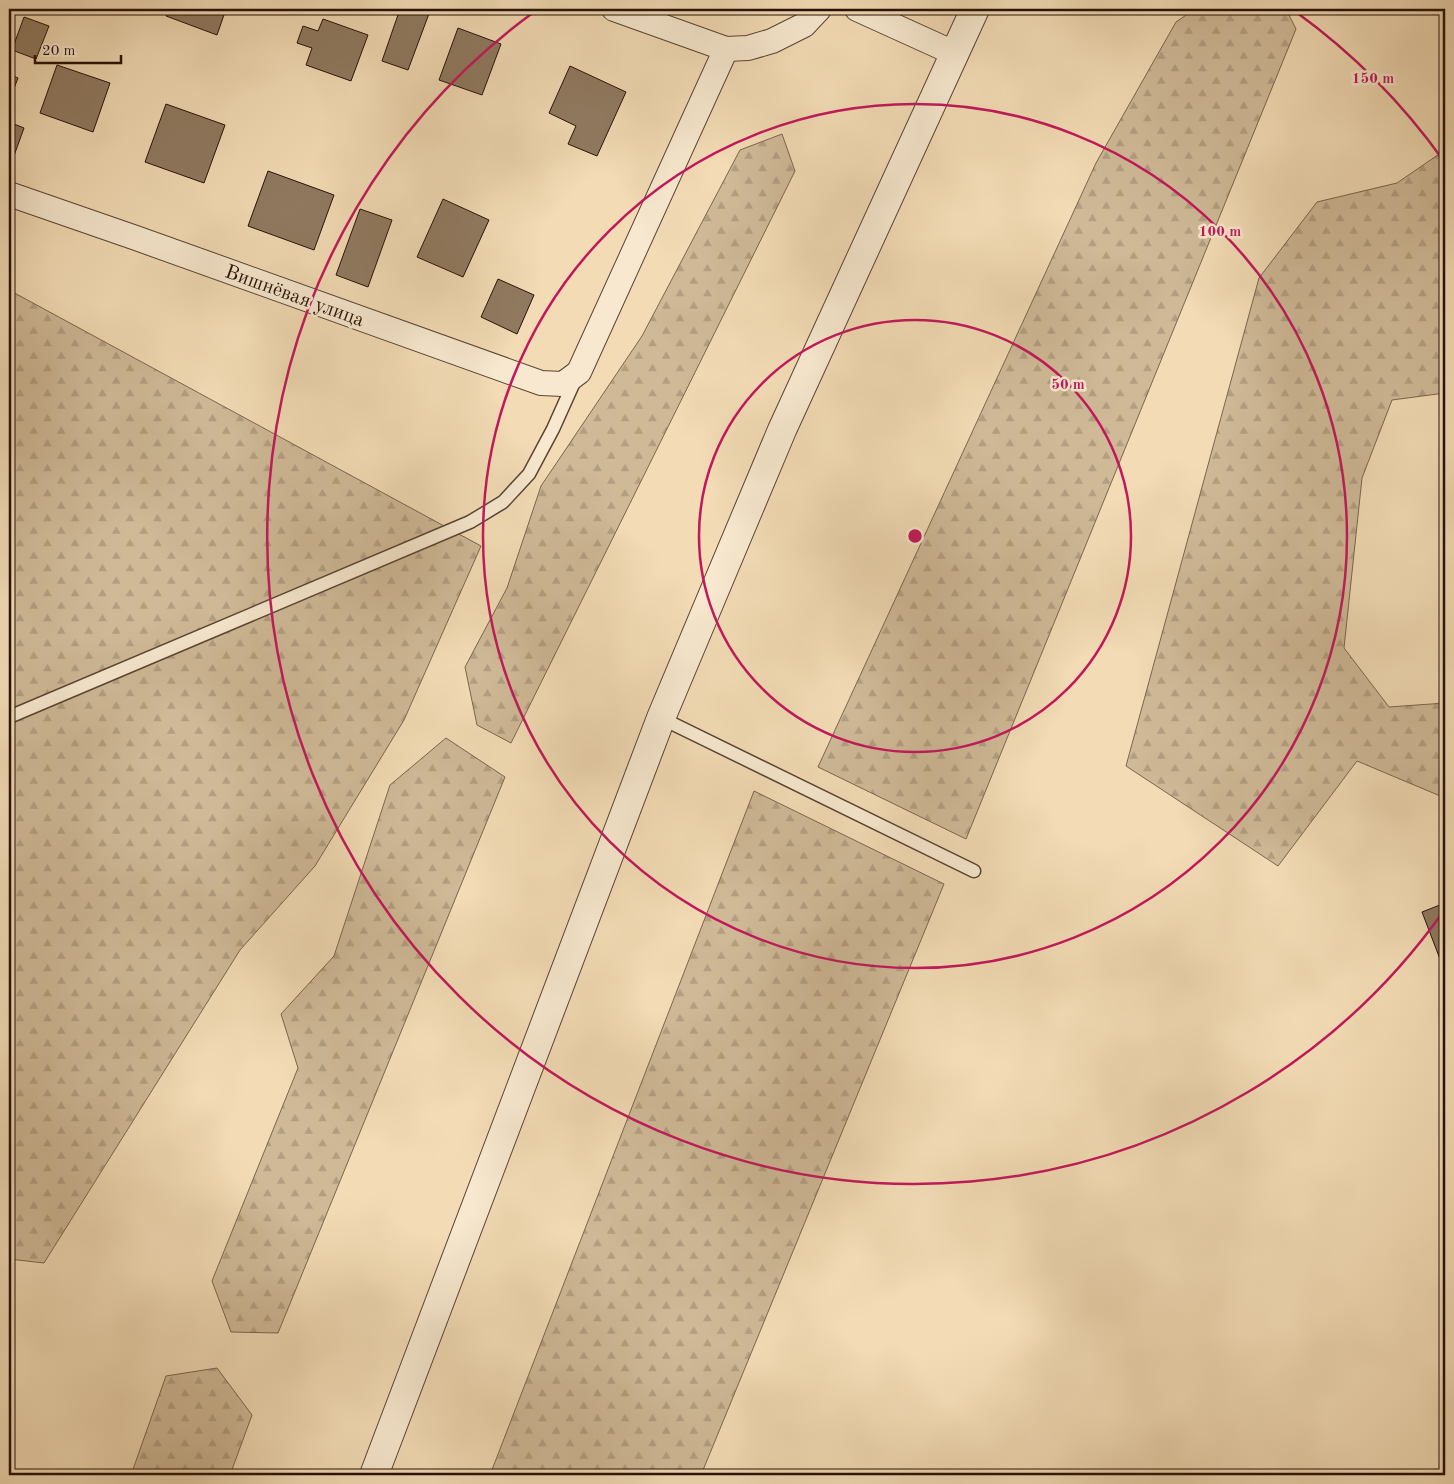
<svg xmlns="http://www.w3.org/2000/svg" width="1454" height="1484" font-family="'Old Standard TT',serif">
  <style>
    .forest { fill: url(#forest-firs); stroke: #7a654e }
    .building { fill: #907a61; stroke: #261106 }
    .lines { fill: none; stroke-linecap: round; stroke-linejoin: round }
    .service-casing { stroke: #594432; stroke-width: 15 }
    .minor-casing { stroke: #594432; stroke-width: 26 }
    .tertiary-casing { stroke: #594432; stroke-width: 30 }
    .service { stroke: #f7e8cf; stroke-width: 12 }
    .minor { stroke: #f7e8cf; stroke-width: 24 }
    .tertiary { stroke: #f7e8cf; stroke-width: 28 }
    .ring { fill: none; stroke: #c2185b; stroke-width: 2.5 }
    .labels { text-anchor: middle; stroke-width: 5; stroke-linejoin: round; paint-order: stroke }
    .street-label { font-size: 20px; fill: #261106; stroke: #f7e8cf }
    .centre { fill: #c2185b; stroke: #f7e8cf; stroke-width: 2.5 }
    .ring-label { font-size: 15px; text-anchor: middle; font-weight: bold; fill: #c2185b; stroke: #f7e8cf; stroke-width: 5; stroke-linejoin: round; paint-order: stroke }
  </style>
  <defs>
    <pattern id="forest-firs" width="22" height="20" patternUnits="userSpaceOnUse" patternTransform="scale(1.25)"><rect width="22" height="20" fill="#cfb997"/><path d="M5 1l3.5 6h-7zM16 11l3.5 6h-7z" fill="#b29e81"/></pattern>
  </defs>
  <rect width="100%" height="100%" fill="#f2dbb5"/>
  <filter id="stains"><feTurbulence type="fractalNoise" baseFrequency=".004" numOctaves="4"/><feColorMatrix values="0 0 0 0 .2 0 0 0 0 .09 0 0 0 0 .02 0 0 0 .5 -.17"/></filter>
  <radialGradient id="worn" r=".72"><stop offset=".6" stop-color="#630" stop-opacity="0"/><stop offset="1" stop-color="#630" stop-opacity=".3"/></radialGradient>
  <g class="forest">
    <path d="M1195,9H1286L1296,29L966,839L818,767L1096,163L1176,22Z"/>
    <path d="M782,134L795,171L511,743L477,725L465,667L507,588L541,486L642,336L740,150Z"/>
    <path d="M1445,150V393L1392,400L1362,478L1344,648L1389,707L1445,703V798L1357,761L1278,866L1126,766L1259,278L1317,202L1397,183Z"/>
    <path d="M9,290L481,546L404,720L315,866L240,950L44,1263L9,1259Z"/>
    <path d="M446,738L505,777L278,1333L231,1332L212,1281L298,1068L281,1014L334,956L390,785Z"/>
    <path d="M754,791L944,884L701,1475H490Z"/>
    <path d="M217,1368L252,1415L230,1475H131L166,1376Z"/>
  </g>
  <g class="building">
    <path d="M169,9H226L217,35L166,16Z"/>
    <path d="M400,9H425L430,11L408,70L382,61Z"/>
    <path d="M24,17L49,26L36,59L12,50Z"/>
    <path d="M323,19L368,35L351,81L306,65L312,48L297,43L303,26L318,31Z"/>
    <path d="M458,28L501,44L482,95L439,80Z"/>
    <path d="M57,65L110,83L93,132L40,113Z"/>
    <path d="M570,66L626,92L597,156L568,144L576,126L549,113Z"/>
    <path d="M9,74L18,78L10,99L9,98Z"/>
    <path d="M166,104L225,125L204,183L145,162Z"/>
    <path d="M9,122L24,128L11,164L9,163Z"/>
    <path d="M268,171L334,195L314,250L248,226Z"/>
    <path d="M443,199L489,220L463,277L417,257Z"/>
    <path d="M360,209L392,220L368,287L336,275Z"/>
    <path d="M498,279L534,295L517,334L481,317Z"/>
    <path d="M1445,903V957L1440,959L1422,912Z"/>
  </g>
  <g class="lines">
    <g class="service-casing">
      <g id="service">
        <path d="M9,717L470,522L503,502L529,474L553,429L575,380"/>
        <path d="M661,718L974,871"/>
      </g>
    </g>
    <g class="minor-casing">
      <g id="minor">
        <path d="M614,9L726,49L748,48L772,41L804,25L819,9"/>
        <path d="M857,9L954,53"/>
        <path d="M9,194L136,238L541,383L563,384L579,372L726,49"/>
      </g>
    </g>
    <g class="tertiary-casing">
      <path id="tertiary" d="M374,1475L661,718L782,430L975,9"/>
    </g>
    <use href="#service" class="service"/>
    <use href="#minor" class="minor"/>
    <use href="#tertiary" class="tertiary"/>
  </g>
  <g class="ring">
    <circle cx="915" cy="536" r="216"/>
    <circle cx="915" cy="536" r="432"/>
    <path d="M1443 912A648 648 0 1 1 534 12M1296 12A648 648 0 0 1 1443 160"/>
  </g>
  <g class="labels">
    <g class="street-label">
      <text transform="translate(295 295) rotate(20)" y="7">Вишнёвая улица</text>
    </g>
  </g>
  <circle cx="915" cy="536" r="8" class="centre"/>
  <g class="ring-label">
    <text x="1373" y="83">150 m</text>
    <text x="1220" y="236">100 m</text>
    <text x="1068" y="389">50 m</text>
  </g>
  <rect width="1454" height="1484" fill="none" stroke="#f2dbb5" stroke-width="30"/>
  <rect x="10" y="10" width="1434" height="1464" fill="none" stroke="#261106" stroke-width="2.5"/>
  <rect x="15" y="15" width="1424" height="1454" fill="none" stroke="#261106"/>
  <path d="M35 55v8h86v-8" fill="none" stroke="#261106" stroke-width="2.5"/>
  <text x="42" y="55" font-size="15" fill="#261106" stroke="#f7e8cf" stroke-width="4" paint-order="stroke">20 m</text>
  <rect width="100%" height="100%" filter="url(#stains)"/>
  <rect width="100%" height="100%" fill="url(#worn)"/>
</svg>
